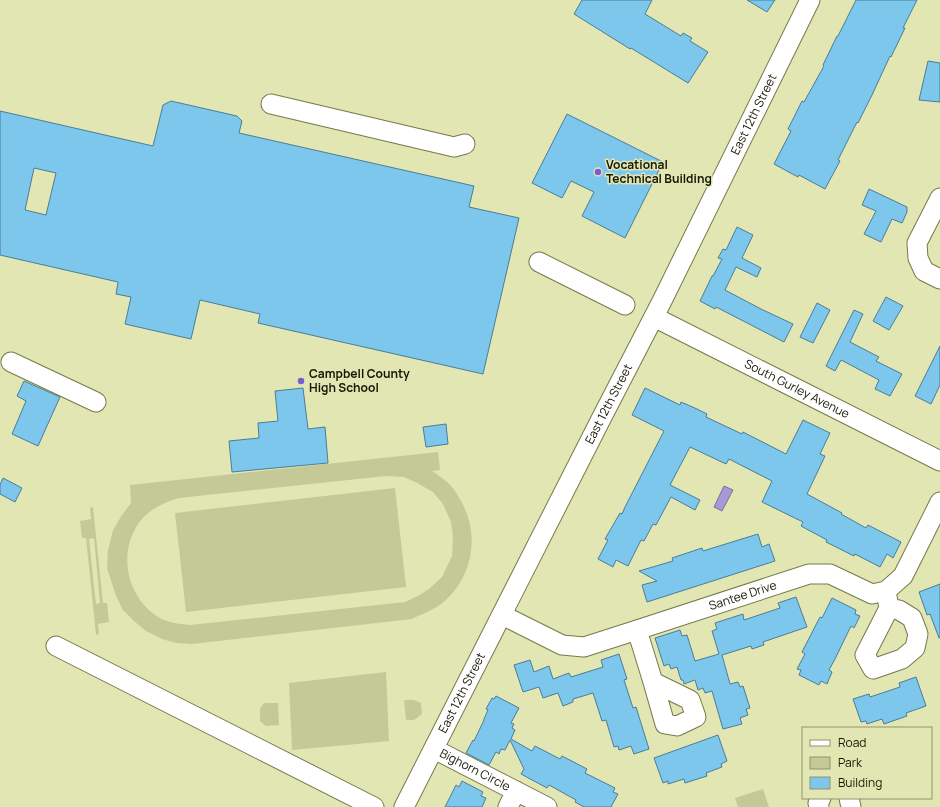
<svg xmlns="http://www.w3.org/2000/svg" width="940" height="807" font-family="Manrope,sans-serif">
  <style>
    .green { fill: #c5c998; fill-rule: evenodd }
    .water { fill: #a49ad8; stroke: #797399 }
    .building { fill: #7dc6ec; stroke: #4b7d97; fill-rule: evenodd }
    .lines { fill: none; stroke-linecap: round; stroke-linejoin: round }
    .minor-casing { stroke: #76794a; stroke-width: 21 }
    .minor { stroke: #fff; stroke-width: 19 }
    .poi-dot { fill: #7b5bd5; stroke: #e2e6b3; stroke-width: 1.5 }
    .labels { text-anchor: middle; stroke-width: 3; stroke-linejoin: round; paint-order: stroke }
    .street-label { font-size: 12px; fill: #161705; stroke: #e2e6b3 }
    .poi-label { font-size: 12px; font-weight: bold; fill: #161705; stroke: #e2e6b3; text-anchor: start }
  </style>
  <rect width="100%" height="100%" fill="#e2e6b3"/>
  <g class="green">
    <path d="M438,452L440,470L432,471C439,476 446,480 451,486C454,489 456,493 458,496C480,529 475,573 446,600C436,609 424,613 412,619L192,644L176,643L162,639L146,631L134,621L123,610L116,596L107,568L108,550L113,530L122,515L131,503L130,485ZM386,476L404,477L417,483L433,492L443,504L451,522L453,537L452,556L442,577L429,589L418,596L405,602L190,625C180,624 169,623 160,618C126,598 116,550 142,519C152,508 165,502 179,498Z"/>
    <path d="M395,488L406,587L186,612L175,513Z"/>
    <path d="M93,507L103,603H107L109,622L98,624L99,634L96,635L86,538H82L80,521L91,519L90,508ZM94,538L100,603L96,604L89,539Z"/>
    <path d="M386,672L389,741L292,750L289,683Z"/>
    <path d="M404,700H414L421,703L422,714L414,720H406Z"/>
    <path d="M264,703H278L279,725L266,726L260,721V708Z"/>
    <path d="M763,789L769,807H738L735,798Z"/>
  </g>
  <path class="water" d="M724,486L733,490L722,511L714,507Z"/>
  <g class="building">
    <path d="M582,0H652L645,14L681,36L683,33L692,38L690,41L708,52L688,83L631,48L630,49L574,14Z"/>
    <path d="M747,0H775L767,12Z"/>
    <path d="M856,0H917L903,28H905L891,57L890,56L872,95L858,123L857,122L838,160L840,161L825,189L799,175L798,177L774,164L791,131L788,129L802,101L804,102L824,66L823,65L837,36H838Z"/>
    <path d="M928,61L940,63V102L919,100Z"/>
    <path d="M171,101L237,116L242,121L239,133L474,186L469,207L519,218L483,374L258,323L260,314L200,300L191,339L125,324L131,297L116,294L118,282L0,255V111L153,146L163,105ZM34,168L56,173L46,215L25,210Z"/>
    <path d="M567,114L663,162L625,238L582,216L594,192L571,181L562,198L532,183Z"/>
    <path d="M869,189L907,207V212L902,223L892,219L881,242L864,234L876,211L862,205Z"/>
    <path d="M737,227L753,235L742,258L761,268L757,277L736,267L725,290L761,309L793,324L784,342L716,307L715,309L700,301L712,276H713L722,259L718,258L723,249L726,250Z"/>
    <path d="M886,297L903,306L889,330L873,321Z"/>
    <path d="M817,303L830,310L813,343L800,337Z"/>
    <path d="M854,310L863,314L850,342L879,357L876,361L902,374L890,396L875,389L879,380L841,360L835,371L826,366Z"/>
    <path d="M940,346V385L931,404L915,396Z"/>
    <path d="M24,381L60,397L38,446L12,434L26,401L17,396Z"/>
    <path d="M303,388L308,429L325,427L328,463L232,472L229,441L259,438L258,423L278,421L275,391Z"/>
    <path d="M645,388L680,405L681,402L697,409L707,414L706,417L742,434L743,432L786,454L803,420L830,433L820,454L825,456L807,494L842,513L841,514L866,528L868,525L901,542L893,558L887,554L880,567L855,554L854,556L826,542L827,540L801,526L803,522L762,502L772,481L729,459L726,464L690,447L670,485L700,500L695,510L671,497L656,525L653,524L644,541L641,540L628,566L616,560L613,567L598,559L608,540L605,539L620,513L622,514L625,507L664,431L632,415Z"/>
    <path d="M446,424L448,444L426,447L423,427Z"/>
    <path d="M3,478L22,488L15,502L0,494V485Z"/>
    <path d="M758,534L762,547L769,544L775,561L647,602L642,585L657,581L639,571L673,561L672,558L702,548L703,551Z"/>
    <path d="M940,584V638H939L930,614L927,615L919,592Z"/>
    <path d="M796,597L807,627L763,642L764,645L752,649L751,646L722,655L730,684L738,682L740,687L743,686L750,708L746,709L748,715L740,718L742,724L723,729L712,691L705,693L703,688L698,690L695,680L684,684L683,680H681L677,667L671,669L669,664L664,666L655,638L680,630L682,636L687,635L695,661L719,654L712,631L717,629L715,623L743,614L744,620L780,608L778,603Z"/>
    <path d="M832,598L856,610L855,614L860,616L854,628L851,626L835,659L829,670L832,672L827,684L821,681L819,685L799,675L801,670L797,669L805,654L802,652L820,617L822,618Z"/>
    <path d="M619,654L627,679L624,680L633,708L636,707L649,749L634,754L631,746L619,750L618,746L614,747L606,720L602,721L593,693L573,699V702L563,706L558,693L543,698L539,687L523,692L514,665L530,660L534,672L549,666L553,679L569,673L571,677L603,667L601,660Z"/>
    <path d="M916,677L926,706L906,713L907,716L884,724L882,719L867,724L866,721L861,722L853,699L869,694L870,697L900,687L899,683Z"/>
    <path d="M496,696L519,708L511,723L514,724L512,728L515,730L511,739L532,751L535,746L560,759L562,756L587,769L585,773L615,788L613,792L618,794L611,807H584L575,802L576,800L549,785L547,788L521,774L524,769L510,740L505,750L501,749L499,754L496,752L489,765L466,753L473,740L474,741L484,720V719L488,710L486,709L492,698L494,699Z"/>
    <path d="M718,735L727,761L721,764L722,767L706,773L707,776L685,783L684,779L668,784V781L663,783L654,758Z"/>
    <path d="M462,781L483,792L481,796L486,798L482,807H445L456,785L459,787Z"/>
  </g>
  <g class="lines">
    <g class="minor-casing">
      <g id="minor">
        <path d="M271,104L454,147L465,144"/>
        <path d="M940,198L917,243L918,258L924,271L940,279"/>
        <path d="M539,262L625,305"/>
        <path id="s1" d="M654,317L940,461"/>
        <path d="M11,362L96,402"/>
        <path d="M886,591L889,608L865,655L873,669L902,659L915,648L918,634L912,618L899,610L889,608"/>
        <path id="s2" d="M502,615L562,645L584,647L637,630L809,574H830L872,594L886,591L903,576L940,502"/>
        <path d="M637,630L653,682L665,724L677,726L696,717L690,700L653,682"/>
        <path d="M56,646L374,807"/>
        <path id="s3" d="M434,749L547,807"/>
        <path d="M849,798L851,807"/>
        <path id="s4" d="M404,807L602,417L662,301L810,0"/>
        <path d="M508,807L516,791"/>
        <path d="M819,807L818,803L821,798"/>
      </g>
    </g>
    <use href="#minor" class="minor"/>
  </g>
  <g class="poi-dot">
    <circle cx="598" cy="172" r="4"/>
    <circle cx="301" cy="381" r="4"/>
  </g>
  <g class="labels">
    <g class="street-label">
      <text dy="4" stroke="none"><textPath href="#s4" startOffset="776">East 12th Street</textPath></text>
      <text dy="4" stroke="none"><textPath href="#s1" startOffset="160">South Gurley Avenue</textPath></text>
      <text dy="4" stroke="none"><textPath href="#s4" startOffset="452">East 12th Street</textPath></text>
      <text dy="4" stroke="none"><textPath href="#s2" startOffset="256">Santee Drive</textPath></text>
      <text dy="4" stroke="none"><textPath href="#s4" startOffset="128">East 12th Street</textPath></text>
      <text dy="4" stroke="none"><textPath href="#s3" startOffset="46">Bighorn Circle</textPath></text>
    </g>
    <g class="poi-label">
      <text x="606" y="169">Vocational<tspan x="606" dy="14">Technical Building</tspan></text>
      <text x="309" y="378">Campbell County<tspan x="309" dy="14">High School</tspan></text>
    </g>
  </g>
  <rect x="802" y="727" width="130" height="72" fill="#e2e6b3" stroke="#90936d"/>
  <rect x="810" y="740" width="20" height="6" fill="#ffffff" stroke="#90936d"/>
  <text x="838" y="747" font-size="12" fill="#161705">Road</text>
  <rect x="810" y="757" width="20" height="12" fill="#c5c998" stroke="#90936d"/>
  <text x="838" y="767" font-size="12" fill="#161705">Park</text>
  <rect x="810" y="777" width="20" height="12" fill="#7dc6ec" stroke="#90936d"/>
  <text x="838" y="787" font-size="12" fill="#161705">Building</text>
</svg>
